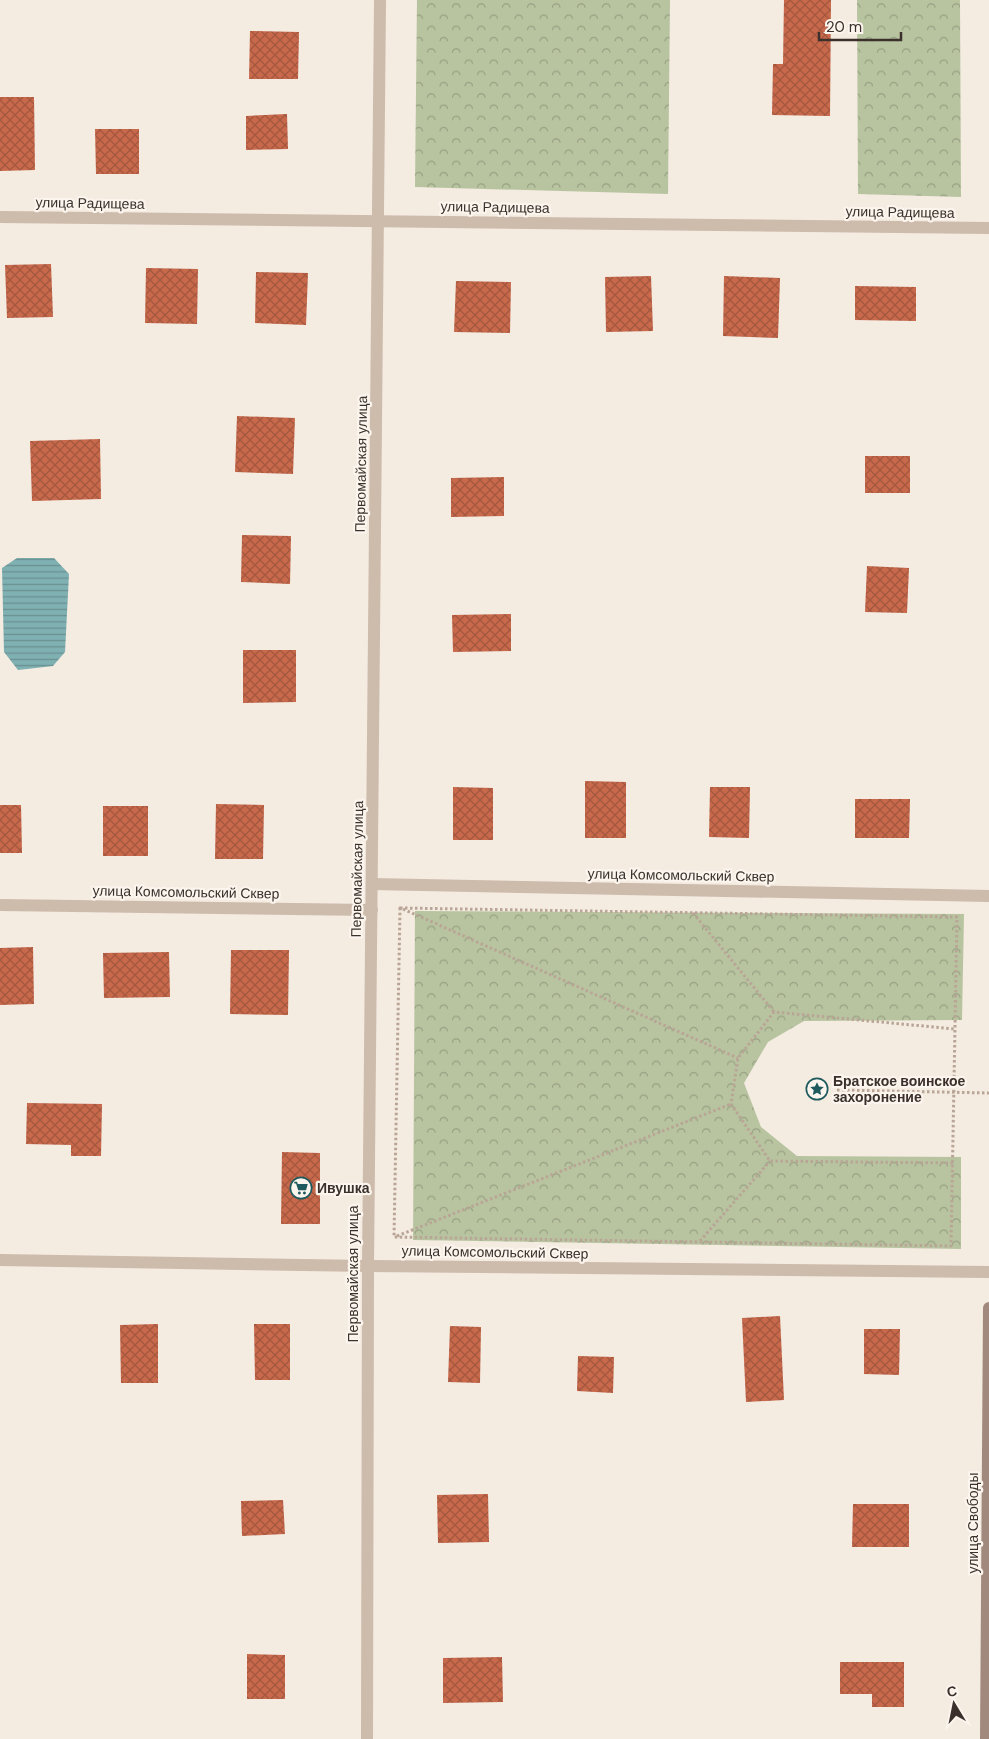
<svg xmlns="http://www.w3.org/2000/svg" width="989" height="1739" font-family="'DM Sans',sans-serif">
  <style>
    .park { fill: url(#park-crowns) }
    .water { fill: url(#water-rules) }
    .building { fill: url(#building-cross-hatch) }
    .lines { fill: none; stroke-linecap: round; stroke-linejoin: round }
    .path { stroke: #b9a596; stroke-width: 3; stroke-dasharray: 2.5 2.5; stroke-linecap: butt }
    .minor { stroke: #cdbbac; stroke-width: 12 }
    .tertiary { stroke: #cdbbac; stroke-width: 12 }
    .secondary { stroke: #a18a7d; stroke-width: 12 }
    .labels { text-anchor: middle; stroke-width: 4.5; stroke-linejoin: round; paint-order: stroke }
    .street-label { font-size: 14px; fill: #3b302b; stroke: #fbf5ee }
    .poi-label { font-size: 14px; font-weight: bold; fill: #3b302b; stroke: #fbf5ee; text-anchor: start }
  </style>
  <defs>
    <pattern id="park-crowns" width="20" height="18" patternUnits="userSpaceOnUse" patternTransform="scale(1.25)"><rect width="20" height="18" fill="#b8c4a0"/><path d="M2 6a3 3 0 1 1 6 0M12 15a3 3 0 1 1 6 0" fill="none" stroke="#97a083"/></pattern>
    <pattern id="water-rules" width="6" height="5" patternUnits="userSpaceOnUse" patternTransform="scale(1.25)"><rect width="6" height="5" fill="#7fb0b2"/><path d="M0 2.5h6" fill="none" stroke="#699091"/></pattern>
    <pattern id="building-cross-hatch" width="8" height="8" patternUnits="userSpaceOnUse" patternTransform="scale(1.25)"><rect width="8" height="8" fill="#c8694b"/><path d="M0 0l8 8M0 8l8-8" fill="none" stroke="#a4573f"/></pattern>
  </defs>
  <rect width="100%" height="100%" fill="#f4ebe1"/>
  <g class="park">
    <path d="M417,0H670L668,194L415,187Z"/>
    <path d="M857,0H960L961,197L858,194Z"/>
    <path d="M415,911L964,914L962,1020L804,1021L768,1042L744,1083L761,1127L797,1156L961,1157V1249L413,1240Z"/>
  </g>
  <path class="water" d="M17,558H54L69,574L65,652L53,666L18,670L4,652L2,568Z"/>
  <g class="building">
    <path d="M784,0H831L830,116L772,115L773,64H783Z"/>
    <path d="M250,31L299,32L298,79H249Z"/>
    <path d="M0,97H34L35,170L0,171Z"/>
    <path d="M287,114L288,149L246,150V116Z"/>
    <path d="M95,129H139V174H96Z"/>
    <path d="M51,264L53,317L7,318L5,265Z"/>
    <path d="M146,268L198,269L197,324L145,323Z"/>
    <path d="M256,272L308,273L306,325L255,323Z"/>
    <path d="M651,276L653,331L606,332L605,277Z"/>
    <path d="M724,276L780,278L778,338L723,336Z"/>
    <path d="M456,281L511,282L510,333L454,332Z"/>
    <path d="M855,286L916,287V321L855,320Z"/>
    <path d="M237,416L295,418L293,474L235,472Z"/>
    <path d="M100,439L101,499L32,501L30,441Z"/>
    <rect x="865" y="456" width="45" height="37"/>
    <path d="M504,477V516L451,517V478Z"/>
    <path d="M242,535L291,536L290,584L241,582Z"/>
    <path d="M867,566L909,568L907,613L865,612Z"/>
    <path d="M511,614V651L453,652L452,615Z"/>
    <path d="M243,650H296V702L243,703Z"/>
    <path d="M585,781L626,782V838H585Z"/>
    <path d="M453,787L493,788V840H453Z"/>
    <path d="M710,787H750L749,838L709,837Z"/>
    <path d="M855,799H910L909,838H855Z"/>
    <path d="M216,804L264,805L263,859H215Z"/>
    <path d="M0,805H21L22,853H0Z"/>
    <rect x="103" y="806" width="45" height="50"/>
    <path d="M33,947L34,1004L0,1005V948Z"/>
    <path d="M231,950H289L288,1015L230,1014Z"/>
    <path d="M169,952L170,997L104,998L103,953Z"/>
    <path d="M27,1103L102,1104L101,1156H71V1145L26,1144Z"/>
    <path d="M282,1152L320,1153V1224H281Z"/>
    <path d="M780,1316L784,1400L746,1402L742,1318Z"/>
    <path d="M158,1324V1383H121L120,1325Z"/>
    <path d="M254,1324H290V1380H255Z"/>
    <path d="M450,1326L481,1327L480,1383L448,1382Z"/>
    <path d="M864,1329H900L899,1375L864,1374Z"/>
    <path d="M578,1356L614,1357L613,1393L577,1391Z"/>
    <path d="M488,1494L489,1542L438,1543L437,1495Z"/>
    <path d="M283,1500L285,1534L242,1536L241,1501Z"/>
    <path d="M853,1504H909V1547H852Z"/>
    <path d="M247,1654L285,1655V1699H247Z"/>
    <path d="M502,1657L503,1702L443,1703V1658Z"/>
    <path d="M840,1662H904V1707H872V1694H840Z"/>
  </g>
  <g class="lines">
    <g class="path">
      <path d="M400,908L957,917L951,1246L394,1237Z"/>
      <path d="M403,909L738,1058"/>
      <path d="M693,913L774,1012"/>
      <path d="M837,1090L989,1093"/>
      <path d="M953,1163L770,1161L731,1104L738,1058L774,1012L955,1029"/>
      <path d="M397,1236L731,1104"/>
      <path d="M700,1241L770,1161"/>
    </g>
    <g class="minor">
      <path d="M0,217L989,228"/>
      <path d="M372,884L989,896"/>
      <path d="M0,905L372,910"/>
      <path d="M0,1260L368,1266L989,1272"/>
    </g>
    <path class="tertiary" d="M367,1739L368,1266L380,0"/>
    <path class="secondary" d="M986,1739L989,1308"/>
  </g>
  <defs>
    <g id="sight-ring" transform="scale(1.125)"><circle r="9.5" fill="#fbf5ee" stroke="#1f5a5e" stroke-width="1.5"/><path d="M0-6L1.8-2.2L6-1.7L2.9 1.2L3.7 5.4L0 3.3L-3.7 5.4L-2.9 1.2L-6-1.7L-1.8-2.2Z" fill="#1f5a5e"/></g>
    <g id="supermarket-ring" transform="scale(1.125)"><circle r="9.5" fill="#fbf5ee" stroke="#1f5a5e" stroke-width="1.5"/><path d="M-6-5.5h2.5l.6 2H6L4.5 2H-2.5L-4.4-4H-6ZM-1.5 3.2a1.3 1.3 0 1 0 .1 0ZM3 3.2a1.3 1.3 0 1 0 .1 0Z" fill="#1f5a5e"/></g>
  </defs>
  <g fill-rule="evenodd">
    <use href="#sight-ring" x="817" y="1089"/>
    <use href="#supermarket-ring" x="301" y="1188"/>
  </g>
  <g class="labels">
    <g class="street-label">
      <text transform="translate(90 203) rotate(1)" y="5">улица Радищева</text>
      <text transform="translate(495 207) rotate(1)" y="5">улица Радищева</text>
      <text transform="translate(900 212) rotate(1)" y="5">улица Радищева</text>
      <text transform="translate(361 464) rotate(-89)" y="5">Первомайская улица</text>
      <text transform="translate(357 869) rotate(-89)" y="5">Первомайская улица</text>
      <text transform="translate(681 875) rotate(1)" y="5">улица Комсомольский Сквер</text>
      <text transform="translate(186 892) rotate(1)" y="5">улица Комсомольский Сквер</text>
      <text transform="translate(495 1252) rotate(1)" y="5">улица Комсомольский Сквер</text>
      <text transform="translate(353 1274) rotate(-90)" y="5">Первомайская улица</text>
      <text transform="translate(973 1523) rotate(-90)" y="5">улица Свободы</text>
    </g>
    <g class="poi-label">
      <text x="833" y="1086">Братское воинское<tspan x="833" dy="16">захоронение</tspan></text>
      <text x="317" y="1193">Ивушка</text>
    </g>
  </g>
  <g transform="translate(954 1704) rotate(350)" stroke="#fbf5ee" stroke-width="4" paint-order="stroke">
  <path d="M0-4L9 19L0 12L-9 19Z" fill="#3b302b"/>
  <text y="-8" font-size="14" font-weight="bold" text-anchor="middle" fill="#3b302b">С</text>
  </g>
  <path d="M819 32v8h82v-8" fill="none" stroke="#3b302b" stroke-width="2.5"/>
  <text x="826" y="32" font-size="15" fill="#3b302b" stroke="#fbf5ee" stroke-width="4" paint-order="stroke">20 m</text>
</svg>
